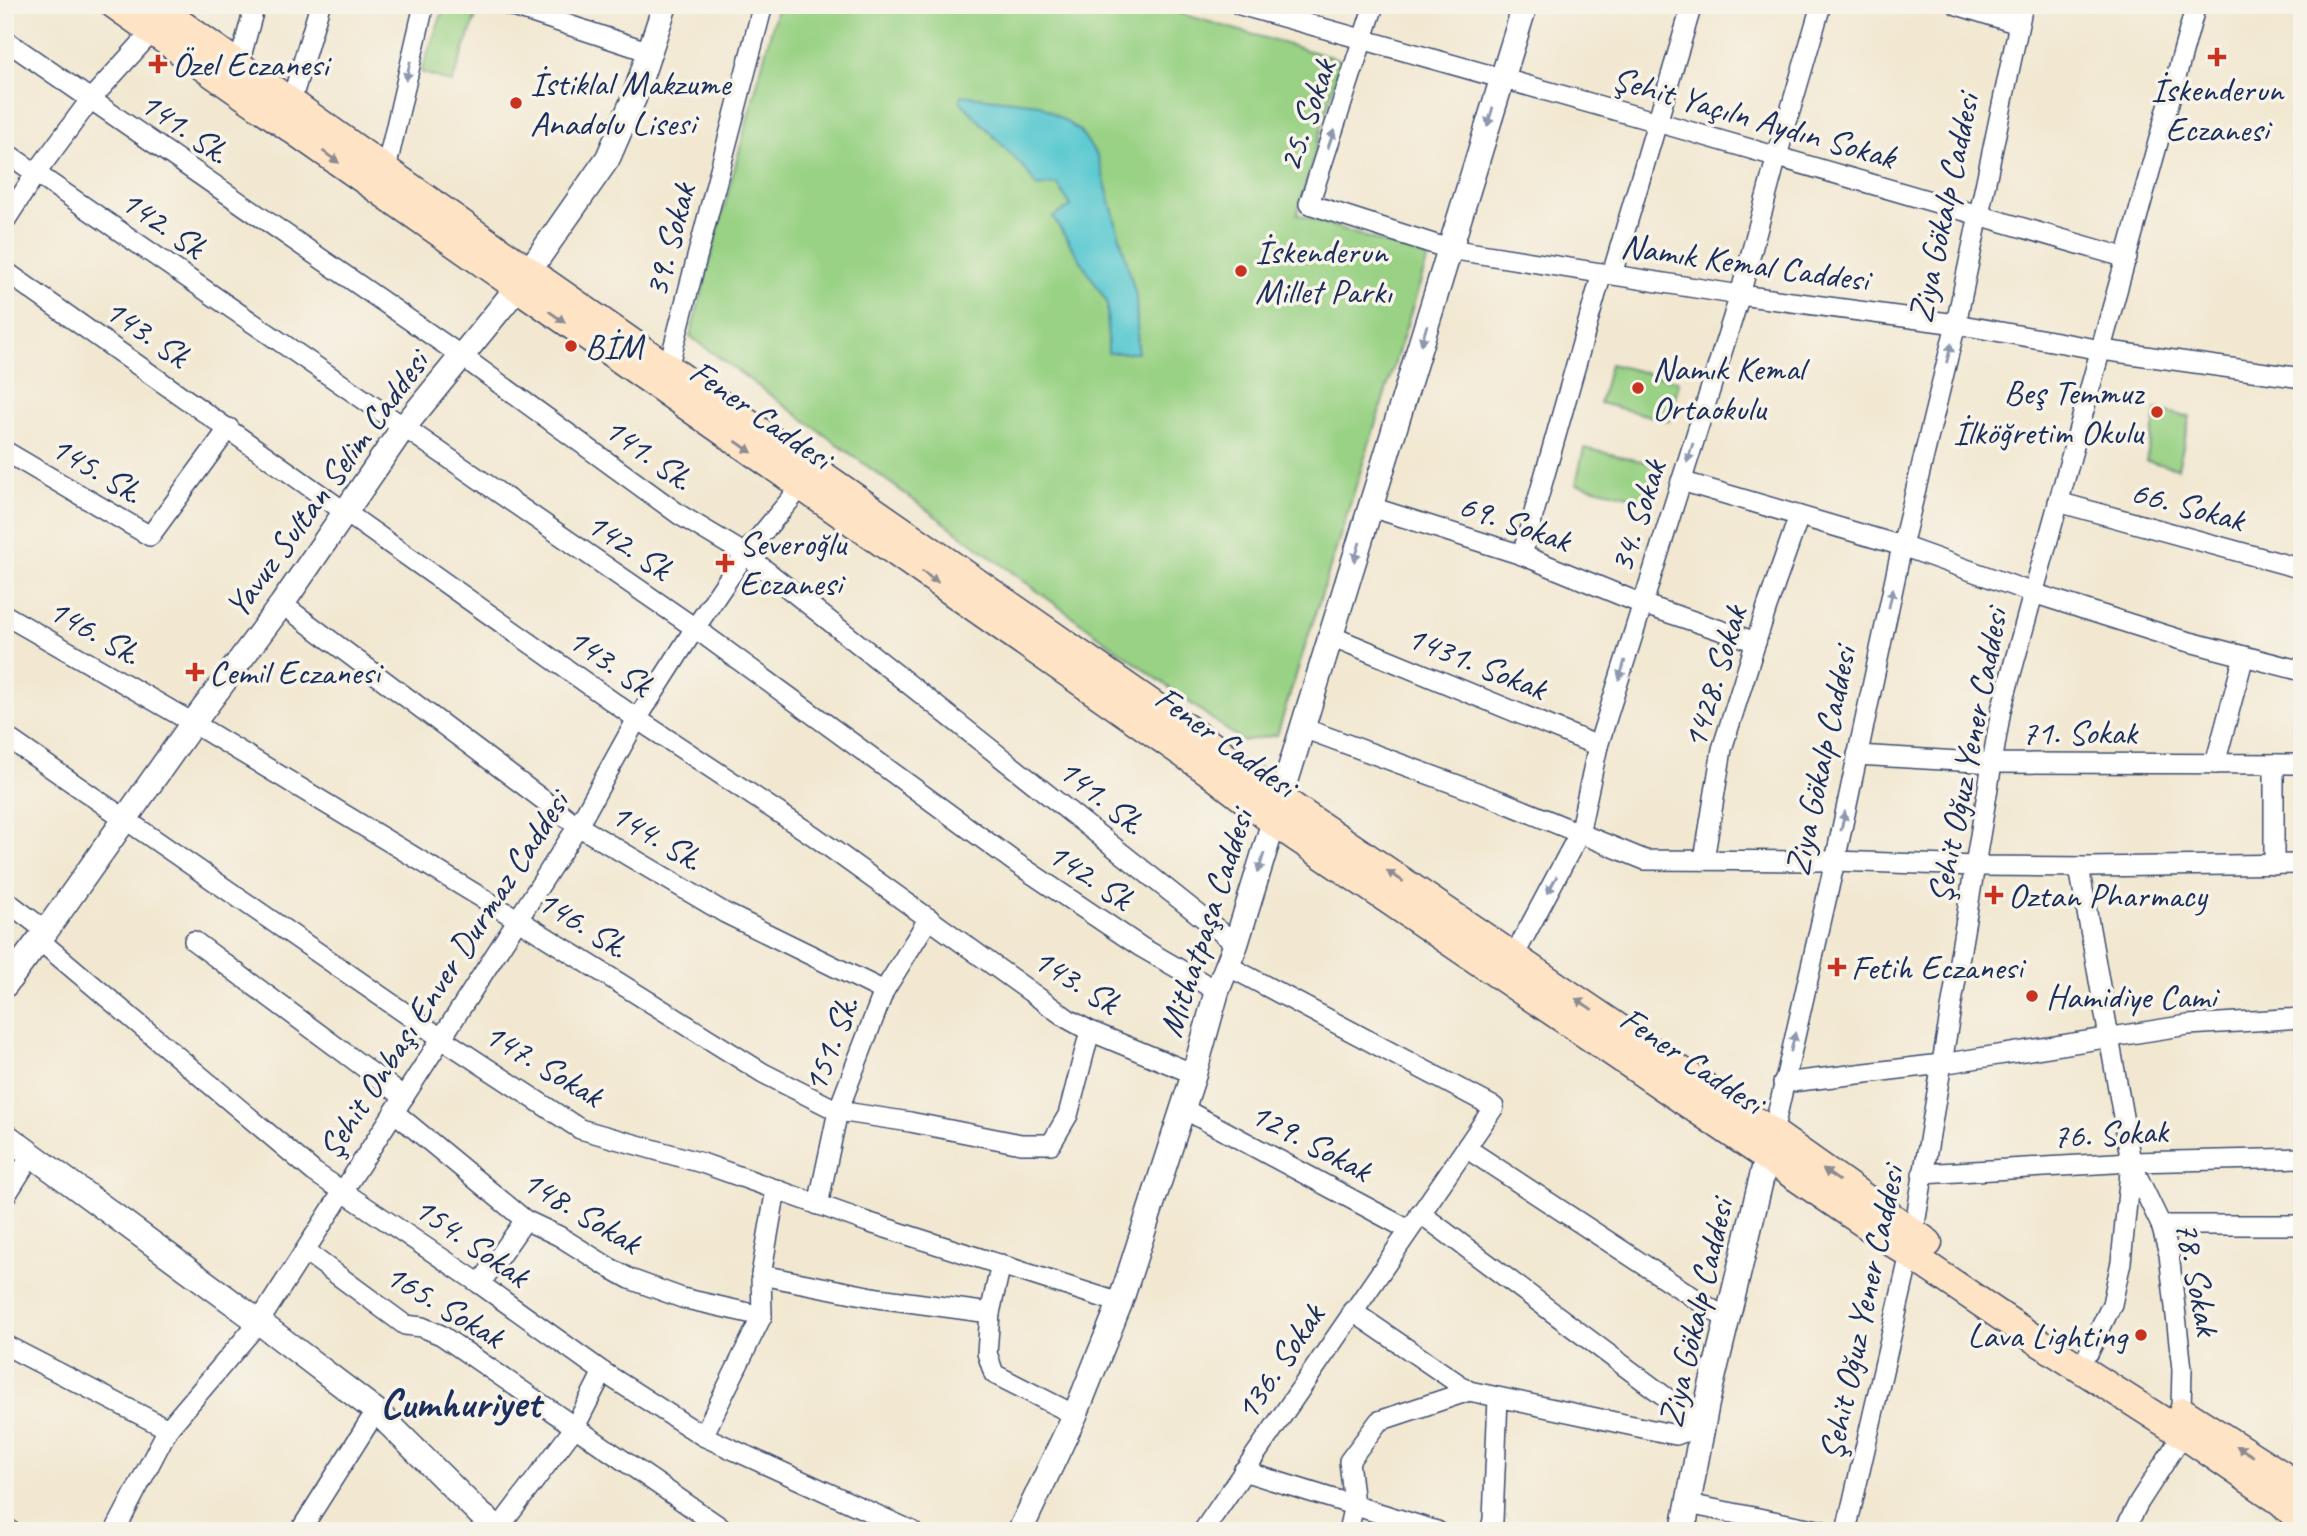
<svg xmlns="http://www.w3.org/2000/svg" width="2307" height="1536" font-family="Caveat,sans-serif">
  <style>
    .green { fill: #99d284; stroke: #5a8071; stroke-width: 2 }
    .water { fill: #5dcad1; stroke: #3c7c98; stroke-width: 2 }
    .lines { fill: none; stroke-linecap: round; stroke-linejoin: round }
    .minor-casing { stroke: #3b4b6f; stroke-width: 22 }
    .tertiary-casing { stroke: #3b4b6f; stroke-width: 27 }
    .secondary-casing { stroke: #3b4b6f; stroke-width: 31 }
    .minor { stroke: #fff; stroke-width: 19 }
    .tertiary { stroke: #fff; stroke-width: 24 }
    .secondary { stroke: #fee4c5; stroke-width: 28 }
    .oneway { fill: #8d97ae }
    .oneway2 { fill: #8c8a92 }
    .poi-dot { fill: #c8321e; stroke: #f7f3e8; stroke-width: 2.5 }
    .labels { text-anchor: middle; stroke-width: 7; stroke-linejoin: round; paint-order: stroke }
    .poi-label { font-size: 35px; fill: #1b2f5e; stroke: #f7f3e8; text-anchor: start }
    .street-label { font-size: 35px; fill: #1b2f5e; stroke: #f7f3e8 }
    .district-label { font-size: 42px; font-weight: bold; fill: #1b2f5e; stroke: #f7f3e8 }
  </style>
  <rect width="100%" height="100%" fill="#f7f3e8"/>
  <filter id="ink" filterUnits="userSpaceOnUse"><feTurbulence type="fractalNoise" baseFrequency=".0143" numOctaves="2"/><feDisplacementMap in="SourceGraphic" scale="14" xChannelSelector="R" yChannelSelector="G"/><feConvolveMatrix kernelMatrix="1 2 1 2 8 2 1 2 1" color-interpolation-filters="sRGB"/></filter>
  <filter id="wash" filterUnits="userSpaceOnUse"><feTurbulence type="fractalNoise" baseFrequency=".00686" numOctaves="4" result="noise"/><feDisplacementMap in="SourceGraphic" scale="28" xChannelSelector="R" yChannelSelector="G"/><feGaussianBlur stdDeviation="1.57" result="paint"/><feColorMatrix in="noise" values="0 0 0 0 0 0 0 0 0 0 0 0 0 0 0 0 0 1.4 0 .05"/><feComposite in="paint" operator="in"/></filter>
  <g filter="url(#wash)">
    <rect width="100%" height="100%" fill="#f2e8d1"/>
    <g class="green">
      <path d="M445,5L476,16L452,83L421,72Z"/>
      <path d="M778,5H1151L1341,60L1297,214L1428,258L1277,735L1242,741L690,336Z"/>
      <path d="M1610,364L1679,381L1669,421L1600,403Z"/>
      <path d="M2157,410L2190,417L2178,468L2146,461Z"/>
      <path d="M1584,448L1655,464L1647,500L1576,484Z"/>
    </g>
    <path class="water" d="M961,95L1039,104L1080,131L1098,157L1136,296L1138,353H1108L1107,302L1053,217L1071,206L1057,184L1037,187L1026,170L960,101Z"/>
  </g>
  <g filter="url(#ink)">
    <g class="lines">
      <g class="minor-casing">
        <g id="minor">
          <path d="M508,5L650,52"/>
          <path d="M1240,5L1657,122L2127,258"/>
          <path d="M1374,5L1309,204L1449,249L1740,295L1956,324L2102,350L2302,378"/>
          <path d="M1957,5L2018,24"/>
          <path d="M5,40L463,357L680,515L745,554L1236,944"/>
          <path d="M236,75L255,5"/>
          <path d="M290,113L291,102L320,5"/>
          <path d="M5,152L695,628L1016,863L1141,947L1217,991"/>
          <path d="M384,178L424,5"/>
          <path d="M5,221L36,173L90,100L159,24"/>
          <path d="M5,271L637,719L814,836L1068,1019L1090,1031L1194,1074"/>
          <path d="M1612,274L1692,5"/>
          <path d="M668,368L763,5"/>
          <path d="M5,451L150,536L229,428"/>
          <path d="M1681,481L1902,546L2033,593L2178,639L2302,671"/>
          <path d="M2058,502L2302,569"/>
          <path d="M1371,507L1522,555L1642,604L1756,642"/>
          <path d="M1522,555L1602,273"/>
          <path d="M282,604L578,826L725,913L884,991"/>
          <path d="M5,615L193,723L517,919L763,1073L838,1111L910,1122L1021,1144H1051L1068,1115L1090,1031"/>
          <path d="M1331,636L1598,746"/>
          <path d="M1303,728L1501,801L1645,860L1835,861L1976,866L2090,867L2302,864"/>
          <path d="M5,736L441,1038L580,1129L702,1163L867,1222L1120,1303"/>
          <path d="M1857,755L1993,763L2302,764"/>
          <path d="M2215,764L2244,656"/>
          <path d="M2274,764V865"/>
          <path d="M1704,860L1722,749L1767,607L1799,516"/>
          <path d="M2079,867L2131,1162L2121,1262L2112,1304L2089,1352"/>
          <path d="M5,900L46,931"/>
          <path d="M38,939L314,1172L480,1284L603,1372L703,1436L912,1531"/>
          <path d="M194,941L404,1097"/>
          <path d="M1514,956L1579,834L1598,746L1740,295L1777,156L1821,5"/>
          <path d="M1783,1083L1941,1064L2188,1025L2302,1018"/>
          <path d="M1182,1108L1409,1230"/>
          <path d="M394,1112L525,1220L559,1236L610,1268L630,1279L682,1298L762,1316"/>
          <path d="M1773,1133L1835,861L1902,546L1956,324L2023,5"/>
          <path d="M1466,1148L1728,1320"/>
          <path d="M2131,1163L2161,1225L2169,1254L2182,1369L2181,1410"/>
          <path d="M1922,1174L2131,1162L2302,1158"/>
          <path d="M5,1197L32,1154"/>
          <path d="M818,1205L838,1111L884,991L929,918"/>
          <path d="M1420,1213L1703,1425"/>
          <path d="M2161,1225H2302"/>
          <path d="M305,1251L405,1325L422,1327L441,1335L726,1531"/>
          <path d="M1001,1264L990,1313L987,1353L994,1374L1075,1415"/>
          <path d="M761,1275L878,1298L990,1313"/>
          <path d="M480,1284L525,1220"/>
          <path d="M1352,1311L1469,1391L1676,1435L1703,1425"/>
          <path d="M5,1345L168,1429"/>
          <path d="M703,1436L762,1316L761,1275L776,1189"/>
          <path d="M1243,1471L1437,1531"/>
          <path d="M1688,1504L1823,1531"/>
          <path d="M499,1528L575,1427L603,1372"/>
          <path d="M115,1531L168,1429L259,1322L578,826L637,719L695,628L745,554L801,487"/>
          <path d="M300,1531L376,1411"/>
          <path d="M1203,1531L1494,1107L1228,966"/>
          <path d="M1348,1531L1354,1505L1349,1461L1379,1421L1469,1391"/>
          <path d="M1490,1531L1493,1520L1498,1398"/>
          <path d="M1846,1531L1910,1254L2001,710L2196,5"/>
          <path d="M2124,1531L2139,1502L2183,1434"/>
        </g>
      </g>
      <g class="tertiary-casing">
        <g id="tertiary">
          <path d="M5,985L46,931L193,723L282,604L403,428L517,288L608,158L634,98L665,5"/>
          <path d="M5,1135L259,1322L376,1411L480,1514L502,1531"/>
          <path d="M5,1530L7,1531"/>
          <path d="M1020,1531L1075,1415L1120,1303L1194,1074L1217,991L1236,944L1525,5"/>
          <path d="M1683,1531L1707,1403L1771,1139"/>
        </g>
      </g>
      <g class="secondary-casing">
        <g id="secondary">
          <path d="M115,5L1207,770L1274,822L2036,1340L2183,1434L2282,1502L2302,1522"/>
          <path d="M154,5L484,240L1219,751L1281,799L1773,1133L1928,1243"/>
          <path d="M2183,1412L2302,1488"/>
        </g>
      </g>
      <use href="#minor" class="minor"/>
      <use href="#tertiary" class="tertiary"/>
      <use href="#secondary" class="secondary"/>
    </g>
    <defs><path id="oneway-solid" d="M-6-.8H1V-3.2L6.5 0L1 3.2V.8H-6Z" transform="scale(1.75)"/></defs>
    <g class="oneway">
      <use href="#oneway-solid" transform="translate(408 71) rotate(103)"/>
      <use href="#oneway-solid" transform="translate(1490 117) rotate(107)"/>
      <use href="#oneway-solid" transform="translate(1331 139) rotate(-71)"/>
      <use href="#oneway-solid" transform="translate(1424 335) rotate(107)"/>
      <use href="#oneway-solid" transform="translate(1949 353) rotate(-76)"/>
      <use href="#oneway-solid" transform="translate(1690 453) rotate(107)"/>
      <use href="#oneway-solid" transform="translate(1357 552) rotate(107)"/>
      <use href="#oneway-solid" transform="translate(1891 598) rotate(-78)"/>
      <use href="#oneway-solid" transform="translate(1622 670) rotate(107)"/>
      <use href="#oneway-solid" transform="translate(1843 821) rotate(-78)"/>
      <use href="#oneway-solid" transform="translate(1261 863) rotate(107)"/>
      <use href="#oneway-solid" transform="translate(1552 885) rotate(118)"/>
      <use href="#oneway-solid" transform="translate(1793 1042) rotate(-77)"/>
    </g>
    <g class="oneway2">
      <use href="#oneway-solid" transform="translate(331 157) rotate(36)"/>
      <use href="#oneway-solid" transform="translate(557 317) rotate(35)"/>
      <use href="#oneway-solid" transform="translate(744 447) rotate(35)"/>
      <use href="#oneway-solid" transform="translate(930 577) rotate(35)"/>
      <use href="#oneway-solid" transform="translate(1395 876) rotate(-146)"/>
      <use href="#oneway-solid" transform="translate(1584 1004) rotate(-146)"/>
      <use href="#oneway-solid" transform="translate(1831 1175) rotate(-145)"/>
      <use href="#oneway-solid" transform="translate(2245 1451) rotate(-148)"/>
    </g>
  </g>
  <g class="poi-dot">
    <path d="M2213.5 46.5h7v7h7v7h-7v7h-7v-7h-7v-7h7z"/>
    <path d="M154.5 53.5h7v7h7v7h-7v7h-7v-7h-7v-7h7z"/>
    <circle cx="516" cy="103" r="7"/>
    <circle cx="1241" cy="271" r="7"/>
    <circle cx="571" cy="346" r="7"/>
    <circle cx="1638" cy="388" r="7"/>
    <circle cx="2157" cy="412" r="7"/>
    <path d="M721.5 552.5h7v7h7v7h-7v7h-7v-7h-7v-7h7z"/>
    <path d="M191.5 661.5h7v7h7v7h-7v7h-7v-7h-7v-7h7z"/>
    <path d="M1990.5 884.5h7v7h7v7h-7v7h-7v-7h-7v-7h7z"/>
    <path d="M1833.5 956.5h7v7h7v7h-7v7h-7v-7h-7v-7h7z"/>
    <circle cx="2032" cy="996" r="7"/>
    <circle cx="2141" cy="1335" r="7"/>
  </g>
  <g class="labels">
    <g class="poi-label">
      <text x="172" y="76">Özel Eczanesi</text>
      <text x="530" y="95">İstiklal Makzume<tspan x="530" dy="40">Anadolu Lisesi</tspan></text>
      <text x="2217" y="101" text-anchor="middle">İskenderun<tspan x="2217" dy="40">Eczanesi</tspan></text>
      <text x="1255" y="263">İskenderun<tspan x="1255" dy="40">Millet Parkı</tspan></text>
      <text x="585" y="358">BİM</text>
      <text x="1652" y="380">Namık Kemal<tspan x="1652" dy="40">Ortaokulu</tspan></text>
      <text x="2143" y="404" text-anchor="end">Beş Temmuz<tspan x="2143" dy="40">İlköğretim Okulu</tspan></text>
      <text x="739" y="555">Severoğlu<tspan x="739" dy="40">Eczanesi</tspan></text>
      <text x="209" y="684">Cemil Eczanesi</text>
      <text x="2008" y="907">Oztan Pharmacy</text>
      <text x="1851" y="979">Fetih Eczanesi</text>
      <text x="2046" y="1008">Hamidiye Cami</text>
      <text x="2127" y="1347" text-anchor="end">Lava Lighting</text>
    </g>
    <g class="street-label">
      <text transform="translate(1306 115) rotate(-71)" y="12">25. Sokak</text>
      <text transform="translate(1754 117) rotate(16)" y="12">Şehit Yaçıln Aydın Sokak</text>
      <text transform="translate(185 127) rotate(35)" y="12">141. Sk.</text>
      <text transform="translate(1943 208) rotate(-78)" y="12">Ziya Gökalp Caddesi</text>
      <text transform="translate(163 223) rotate(35)" y="12">142. Sk</text>
      <text transform="translate(669 240) rotate(-75)" y="12">39. Sokak</text>
      <text transform="translate(1745 262) rotate(8)" y="12">Namık Kemal Caddesi</text>
      <text transform="translate(147 332) rotate(35)" y="12">143. Sk</text>
      <text transform="translate(761 414) rotate(35)" y="12">Fener Caddesi</text>
      <text transform="translate(649 453) rotate(36)" y="12">141. Sk.</text>
      <text transform="translate(97 469) rotate(31)" y="12">145. Sk.</text>
      <text transform="translate(326 484) rotate(-54)" y="12">Yavuz Sultan Selim Caddesi</text>
      <text transform="translate(2188 505) rotate(15)" y="12">66. Sokak</text>
      <text transform="translate(1637 516) rotate(-72)" y="12">34. Sokak</text>
      <text transform="translate(1515 522) rotate(19)" y="12">69. Sokak</text>
      <text transform="translate(629 545) rotate(34)" y="12">142. Sk</text>
      <text transform="translate(95 631) rotate(30)" y="12">146. Sk.</text>
      <text transform="translate(610 661) rotate(35)" y="12">143. Sk</text>
      <text transform="translate(1477 662) rotate(22)" y="12">1431. Sokak</text>
      <text transform="translate(1714 677) rotate(-73)" y="12">1428. Sokak</text>
      <text x="2079" y="744">71. Sokak</text>
      <text transform="translate(1226 741) rotate(36)" y="12">Fener Caddesi</text>
      <text transform="translate(1967 756) rotate(-79)" y="12">Şehit Oğuz Yener Caddesi</text>
      <text transform="translate(1820 761) rotate(-78)" y="12">Ziya Gökalp Caddesi</text>
      <text transform="translate(1102 796) rotate(39)" y="12">141. Sk.</text>
      <text transform="translate(657 836) rotate(31)" y="12">144. Sk.</text>
      <text transform="translate(1090 875) rotate(34)" y="12">142. Sk</text>
      <text transform="translate(583 923) rotate(32)" y="12">146. Sk.</text>
      <text transform="translate(1205 923) rotate(-72)" y="12">Mithatpaşa Caddesi</text>
      <text transform="translate(443 975) rotate(-57)" y="12">Şehit Onbaşı Enver Durmaz Caddesi</text>
      <text transform="translate(1076 980) rotate(32)" y="12">143. Sk</text>
      <text transform="translate(830 1044) rotate(-69)" y="12">151. Sk.</text>
      <text transform="translate(1692 1060) rotate(34)" y="12">Fener Caddesi</text>
      <text transform="translate(544 1064) rotate(31)" y="12">147. Sokak</text>
      <text transform="translate(2110 1133) rotate(-3)" y="12">76. Sokak</text>
      <text transform="translate(1311 1141) rotate(28)" y="12">129. Sokak</text>
      <text transform="translate(582 1211) rotate(31)" y="12">148. Sokak</text>
      <text transform="translate(472 1241) rotate(35)" y="12">154. Sokak</text>
      <text transform="translate(2198 1278) rotate(79)" y="12">78. Sokak</text>
      <text transform="translate(445 1305) rotate(31)" y="12">165. Sokak</text>
      <text transform="translate(1695 1313) rotate(-77)" y="12">Ziya Gökalp Caddesi</text>
      <text transform="translate(1861 1313) rotate(-78)" y="12">Şehit Oğuz Yener Caddesi</text>
      <text transform="translate(1279 1362) rotate(-56)" y="12">136. Sokak</text>
    </g>
    <g class="district-label">
      <text x="460" y="1417">Cumhuriyet</text>
    </g>
  </g>
  <rect width="2307" height="1536" fill="none" stroke="#f7f3e8" stroke-width="28"/>
</svg>
